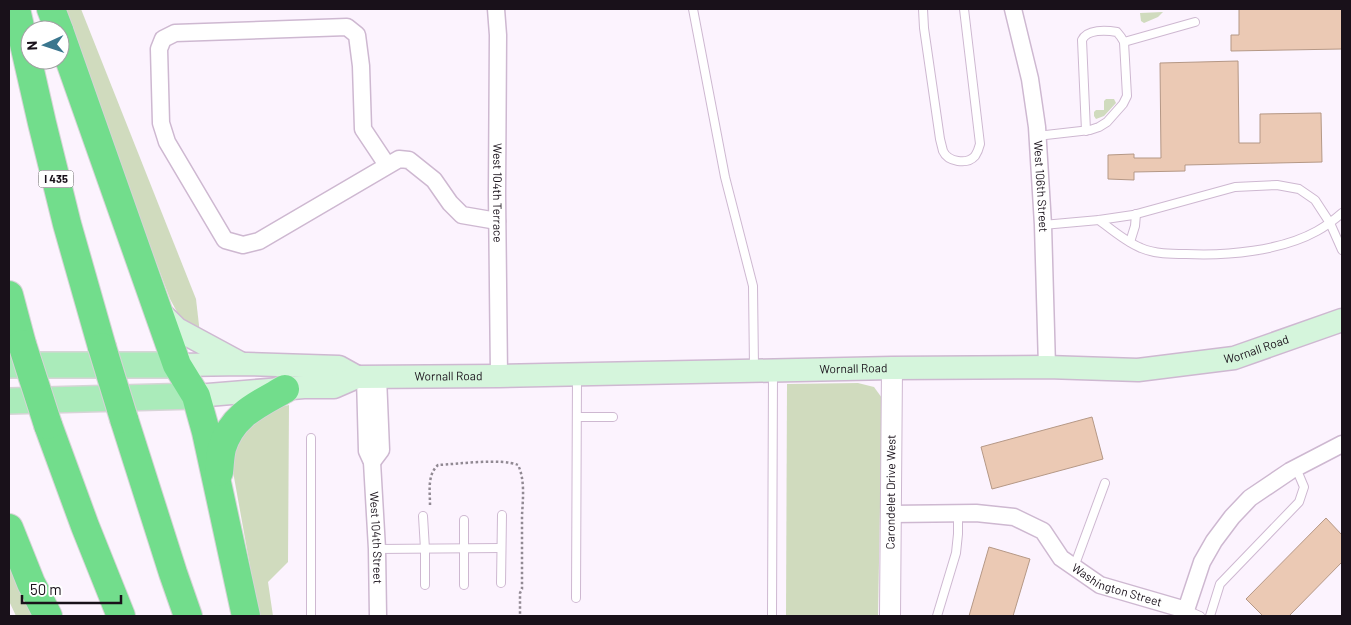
<svg xmlns="http://www.w3.org/2000/svg" width="1351" height="625" font-family="Barlow,sans-serif">
  <style>
    .green { fill: #d0dbbe }
    .building { fill: #ebc9b4; stroke: #b59886 }
    .lines { fill: none; stroke-linecap: round; stroke-linejoin: round }
    .service-casing { stroke: #ceb8d1; stroke-width: 10 }
    .minor-casing { stroke: #ceb8d1; stroke-width: 19 }
    .tertiary-casing { stroke: #ceb8d1; stroke-width: 22 }
    .secondary-casing { stroke: #ceb8d1; stroke-width: 25 }
    .primary-casing { stroke: #d6d4d6; stroke-width: 28 }
    .motorway-casing { stroke: #d6d4d6; stroke-width: 30 }
    .path { stroke: #918993; stroke-width: 2.5; stroke-dasharray: 2.5 2.5; stroke-linecap: butt }
    .service { stroke: #fff; stroke-width: 8 }
    .minor { stroke: #fff; stroke-width: 16 }
    .tertiary { stroke: #fff; stroke-width: 20 }
    .secondary { stroke: #d5f5dc; stroke-width: 22 }
    .primary { stroke: #aaebba; stroke-width: 25 }
    .motorway { stroke: #72dd8c; stroke-width: 28 }
    .motorway-bridge-casing { stroke: #d6d4d6; stroke-width: 30; stroke-linecap: butt }
    .motorway-bridge { stroke: #72dd8c; stroke-width: 28 }
    .labels { text-anchor: middle; stroke-width: 4; stroke-linejoin: round; paint-order: stroke }
    .shield { fill: #fff; stroke: #5e585f; stroke-width: 1 }
    .shield-label { font-size: 11px; font-weight: bold; fill: #19111a }
    .street-label { font-size: 12px; fill: #19111a; stroke: #fff }
  </style>
  <rect width="100%" height="100%" fill="#fcf3fe"/>
  <g class="green">
    <path d="M61,9H81L196,299L200,334L183,323L170,299Z"/>
    <path d="M1163,12L1158,17L1144,23L1141,21L1140,13Z"/>
    <path d="M1106,99H1114L1116,103L1104,116L1096,119L1094,116V112L1096,110H1104V101Z"/>
    <path d="M858,383L874,387L882,398L878,616H786L787,384Z"/>
    <path d="M289,405L288,562L268,582L273,616H259L232,466L236,440L271,409Z"/>
    <path d="M9,554L39,616H16L9,601Z"/>
  </g>
  <g class="building">
    <path d="M1239,9H1342V49L1231,51V35H1239Z"/>
    <path d="M1238,61L1239,143H1260V114L1321,113L1322,162L1185,165V171L1134,172V180L1108,179V155L1134,154V158H1161L1160,63Z"/>
    <path d="M1092,417L1103,459L992,489L981,447Z"/>
    <path d="M1326,518L1342,535V562L1289,616H1263L1246,599Z"/>
    <path d="M989,547L1030,559L1013,616H969Z"/>
  </g>
  <g class="lines">
    <g class="service-casing">
      <g id="service">
        <path d="M693,9L725,177L753,286L754,368"/>
        <path d="M923,9L924,28L940,139C941,143 942,147 943,151C948,162 967,165 975,156C977,153 979,148 980,144L964,9"/>
        <path d="M1124,42L1195,22"/>
        <path d="M1037,136L1090,130L1099,127L1107,122L1123,104L1127,96L1124,42L1121,37L1117,32C1106,30 1087,29 1082,40L1086,131"/>
        <path d="M1099,220C1112,230 1126,242 1141,248C1155,254 1171,254 1186,254C1227,256 1281,251 1317,231C1326,226 1334,220 1342,213"/>
        <path d="M1043,225L1099,220L1133,215L1235,187L1277,185L1299,189L1315,200L1330,223L1342,250"/>
        <path d="M1130,242L1135,226L1136,214"/>
        <path d="M577,417H613"/>
        <path d="M311,438V616"/>
        <path d="M423,516L425,549V585"/>
        <path d="M377,549L501,548"/>
        <path d="M1074,567L1105,483"/>
        <path d="M501,583L502,515"/>
        <path d="M464,585V520"/>
        <path d="M576,598L577,377"/>
        <path d="M1186,610L1200,616"/>
        <path d="M772,616L773,372"/>
        <path d="M937,616L956,553L958,534V513"/>
        <path d="M1210,616L1220,584L1299,502L1304,487L1296,468"/>
      </g>
    </g>
    <g class="minor-casing">
      <g id="minor">
        <path id="s1" d="M496,9L498,35L497,194L499,376"/>
        <path id="s2" d="M1013,9L1030,79L1037,127L1043,225L1047,367"/>
        <path d="M387,165L363,129L361,66L357,35L347,27L175,33L163,39L159,49L161,123L167,142L225,240L243,245L259,241L399,159L409,160L434,180L450,203L462,215L497,221"/>
        <path id="s3" d="M365,377L367,451L372,462L377,549L378,616"/>
        <path d="M372,462L381,450L378,377"/>
        <path id="s4" d="M891,514L976,513L1014,517L1043,531L1061,558L1100,585L1186,610L1202,562L1214,541L1232,517L1250,498L1290,471L1342,444"/>
      </g>
    </g>
    <g class="tertiary-casing">
      <g id="tertiary">
        <path id="s5" d="M890,616L892,368"/>
      </g>
    </g>
    <g class="secondary-casing">
      <g id="secondary">
        <path d="M158,310L177,329L240,363"/>
        <path d="M177,365L247,364L339,367L357,377"/>
        <path id="s6" d="M196,396L304,387H334L357,377L499,376L892,368L1047,367L1138,370L1234,358L1342,320"/>
      </g>
    </g>
    <g class="primary-casing">
      <g id="primary">
        <path d="M9,365H177"/>
        <path d="M9,401L196,396"/>
      </g>
    </g>
    <g class="motorway-casing">
      <g id="motorway">
        <path d="M16,9L42,123L67,224L102,347"/>
        <path d="M51,9L59,30"/>
        <path d="M60,33L177,365L196,396L206,432L246,616"/>
        <path d="M9,295L22,344"/>
        <path d="M124,419L173,573L188,616"/>
        <path d="M48,425L85,526L121,616"/>
        <path d="M219,472C220,464 220,456 222,448C232,415 257,405 285,389"/>
        <path d="M9,528L31,583L48,616"/>
      </g>
    </g>
    <path class="path" d="M430,505C430,491 427,475 438,465C458,464 502,458 518,465C525,479 523,499 522,515C522,540 522,565 522,589L520,593V616"/>
    <use href="#service" class="service"/>
    <use href="#minor" class="minor"/>
    <use href="#tertiary" class="tertiary"/>
    <use href="#secondary" class="secondary"/>
    <use href="#primary" class="primary"/>
    <use href="#motorway" class="motorway"/>
    <g class="motorway-bridge-casing">
      <g id="motorway-bridge">
        <path d="M22,344L48,425"/>
        <path d="M102,347L124,419"/>
      </g>
    </g>
    <use href="#motorway-bridge" class="motorway-bridge"/>
  </g>
  <g class="labels">
    <rect class="shield" x="38.5" y="170.5" width="35" height="17" rx="4"/>
    <g class="shield-label">
      <text x="56" y="183">I 435</text>
    </g>
    <g class="street-label">
      <text dy="4" stroke="none"><textPath href="#s2" startOffset="180">West 106th Street</textPath></text>
      <text dy="4" stroke="none"><textPath href="#s1" startOffset="184">West 104th Terrace</textPath></text>
      <text dy="4" stroke="none"><textPath href="#s6" startOffset="1065">Wornall Road</textPath></text>
      <text dy="4" stroke="none"><textPath href="#s6" startOffset="660">Wornall Road</textPath></text>
      <text dy="4" stroke="none"><textPath href="#s6" startOffset="255">Wornall Road</textPath></text>
      <text dy="4" stroke="none"><textPath href="#s5" startOffset="124">Carondelet Drive West</textPath></text>
      <text dy="4" stroke="none"><textPath href="#s3" startOffset="162">West 104th Street</textPath></text>
      <text dy="4" stroke="none"><textPath href="#s4" startOffset="251">Washington Street</textPath></text>
    </g>
  </g>
  <rect width="1351" height="625" fill="none" stroke="#19111a" stroke-width="20"/>
  <g transform="translate(45 45) rotate(267)"><circle r="24" fill="#ffffff" stroke="#a3a0a3"/>
  <path d="M0-4L9 19L0 12L-9 19Z" fill="#3a768e"/>
  <text y="-8" font-size="14" font-weight="bold" text-anchor="middle" fill="#19111a">N</text>
  </g>
  <path d="M22 595v8h99v-8" fill="none" stroke="#19111a" stroke-width="2.5"/>
  <text x="30" y="595" font-size="15" fill="#19111a" stroke="#ffffff" stroke-width="4" paint-order="stroke">50 m</text>
</svg>
